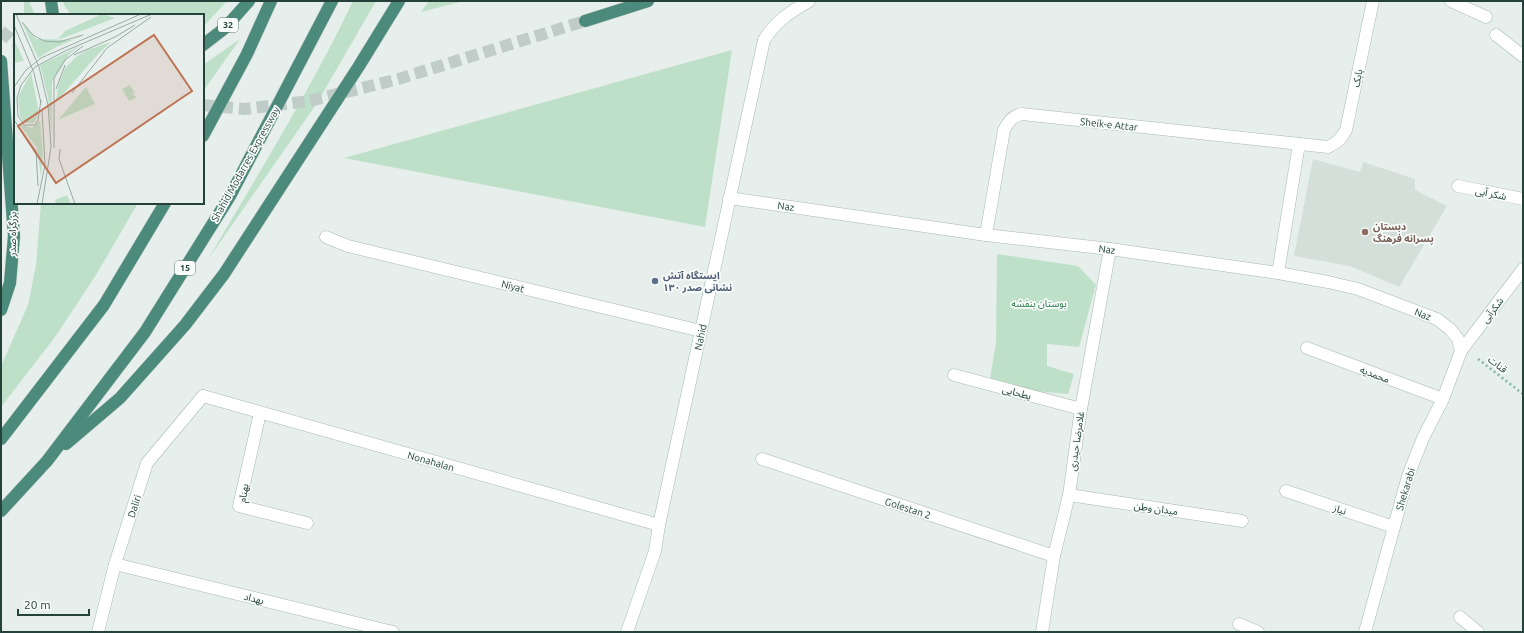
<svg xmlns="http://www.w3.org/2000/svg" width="1524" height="633" font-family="Ubuntu,'Noto Sans Arabic',sans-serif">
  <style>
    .built { fill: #d4dfda }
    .green { fill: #bfe0c8 }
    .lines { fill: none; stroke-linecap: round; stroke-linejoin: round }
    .trunk-tunnel { stroke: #bfccc8; stroke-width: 12; stroke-dasharray: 12 6; stroke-linecap: butt }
    .service-casing { stroke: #a8b8b2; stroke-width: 13 }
    .minor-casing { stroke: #a8b8b2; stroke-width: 13 }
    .secondary-casing { stroke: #a4bbb3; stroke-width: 13 }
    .trunk-casing { stroke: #c2cac8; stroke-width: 13 }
    .path { stroke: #86b3a5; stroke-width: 2.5; stroke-dasharray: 2 3; stroke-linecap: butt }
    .service { stroke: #fff; stroke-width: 12 }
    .minor { stroke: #fff; stroke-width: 12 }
    .secondary { stroke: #fff; stroke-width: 12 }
    .trunk { stroke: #4c8a7c; stroke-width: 12 }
    .education-dot { fill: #8d6e63; stroke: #f7fbf9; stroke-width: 1.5 }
    .service-dot { fill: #5c6f8a; stroke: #f7fbf9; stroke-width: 1.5 }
    .labels { text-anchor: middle; stroke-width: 3.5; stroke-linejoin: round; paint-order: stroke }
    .shield { fill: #f7fbf9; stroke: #637a73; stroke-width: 1 }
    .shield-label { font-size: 9px; font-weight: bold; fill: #24423a }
    .street-label { font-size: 10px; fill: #24423a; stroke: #f7fbf9 }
    .education-label { font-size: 10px; font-weight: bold; fill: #785e54; stroke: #f7fbf9; text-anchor: start }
    .service-label { font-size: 10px; font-weight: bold; fill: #4e5e75; stroke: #f7fbf9; text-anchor: start }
    .park-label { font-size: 10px; fill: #2d7a4b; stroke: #f7fbf9 }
    .inset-road { fill: none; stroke: #98aaa4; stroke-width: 1 }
    .view { fill: #c07456; fill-opacity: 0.15; stroke: #c07456; stroke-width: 2 }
    .inset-edge { fill: none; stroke: #24423a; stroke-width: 2 }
  </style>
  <rect width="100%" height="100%" fill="#e6efeb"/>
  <path class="built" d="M1313,159L1360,172L1363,162L1415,179V190L1447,206L1399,287L1350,266L1294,256Z"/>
  <g class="green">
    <path d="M24,1H29L35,15H24Z"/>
    <path d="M63,1H227L203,27V15H71L64,5Z"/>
    <path d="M353,1H376L317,103L207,261C257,176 310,91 353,1Z"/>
    <path d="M429,1H464L421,12Z"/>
    <path d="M240,39L204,90L203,92V65Z"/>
    <path d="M732,50L705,227L344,158Z"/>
    <path d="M41,203H138L96,275L55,337L1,407V366L28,305L36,265Z"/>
    <path d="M997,254L1078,266L1096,285L1079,347L1047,344V366L1074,374L1068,394L1035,391L990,378L996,343Z"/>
  </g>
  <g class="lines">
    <g class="trunk-tunnel">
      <path d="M1,31L15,43"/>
      <path d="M203,105L245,109L309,101L395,80L585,21"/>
    </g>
    <g class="service-casing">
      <path id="service" d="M764,40C776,21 790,12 809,1"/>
    </g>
    <g class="minor-casing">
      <g id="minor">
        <path d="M1451,1L1486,17"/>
        <path d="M1496,35L1523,56"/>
        <path d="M1458,186L1523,199"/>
        <path d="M729,198L986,235L1110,249L1278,273L1328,282L1358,289L1437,319L1450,329L1458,339L1461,351"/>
        <path d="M986,235L1004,130C1009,121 1012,116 1022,114L1328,147C1337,143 1341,139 1346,130L1373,1"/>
        <path d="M326,237L348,246L701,331"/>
        <path d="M1278,273L1299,144"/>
        <path d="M1307,348L1443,399"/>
        <path d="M954,375L1081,409"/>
        <path d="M203,396L659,525"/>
        <path d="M260,413L239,506L307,523"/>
        <path d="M762,459L1054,556"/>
        <path d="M1286,491L1394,527"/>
        <path d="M1069,495L1242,521"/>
        <path d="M115,564L393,632"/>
        <path d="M1460,617L1478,632"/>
        <path d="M1239,624L1258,632"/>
        <path d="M627,632L655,551L659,525L764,40"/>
        <path d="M1042,632L1054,556L1069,495L1081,409L1110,249"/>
        <path d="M1365,632L1408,476L1423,438L1443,399L1461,351L1523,269"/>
      </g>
    </g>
    <g class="secondary-casing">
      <path id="secondary" d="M98,632L115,564L147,463L203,396"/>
    </g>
    <g class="trunk-casing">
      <g id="trunk">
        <path d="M51,1L53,15"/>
        <path d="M585,21L648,1"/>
        <path d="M203,45L225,28L249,1"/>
        <path d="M1,61L14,236L10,283L1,310"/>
        <path d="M203,136L247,54L271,1"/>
        <path d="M1,439L104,305L165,203"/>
        <path d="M66,444L120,398L185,325L224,274L359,66L399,1"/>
        <path d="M1,511L47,461L145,332L230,196L332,1"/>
      </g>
    </g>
    <path class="path" d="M1478,359L1523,394"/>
    <use href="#service" class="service"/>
    <use href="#minor" class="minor"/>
    <use href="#secondary" class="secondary"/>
    <use href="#trunk" class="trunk"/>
  </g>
  <circle class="education-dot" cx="1365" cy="232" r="4"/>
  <circle class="service-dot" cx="655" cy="281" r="4"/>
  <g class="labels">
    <g class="shield">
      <rect x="218" y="18" width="20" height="14" rx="3"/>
      <rect x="175" y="261" width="20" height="14" rx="3"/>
    </g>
    <g class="shield-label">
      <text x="228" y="28">32</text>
      <text x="185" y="271">15</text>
    </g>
    <g class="street-label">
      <text transform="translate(1357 78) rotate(-78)" y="4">بابک</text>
      <text transform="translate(1109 124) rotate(6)" y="4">Sheik-e Attar</text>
      <text transform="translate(245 164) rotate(-61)" y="4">Shahid Modarres Expressway</text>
      <text transform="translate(1491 193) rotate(12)" y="4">شکر آبی</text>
      <text transform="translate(786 206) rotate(8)" y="4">Naz</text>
      <text transform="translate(12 234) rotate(-89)" y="4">بزرگراه صدر</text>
      <text transform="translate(1107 249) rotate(7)" y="4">Naz</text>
      <text transform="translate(513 286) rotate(14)" y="4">Niyat</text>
      <text transform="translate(1492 310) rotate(-53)" y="4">شکرآبی</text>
      <text transform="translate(1423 314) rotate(21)" y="4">Naz</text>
      <text transform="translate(700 337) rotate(-78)" y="4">Nahid</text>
      <text transform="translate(1498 364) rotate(38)" y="4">قنات</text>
      <text transform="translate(1375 374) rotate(21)" y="4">محمدیه</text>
      <text transform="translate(1017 392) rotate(15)" y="4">بطحایی</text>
      <text transform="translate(1076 441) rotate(-82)" y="4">غلامرضا حیدری</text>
      <text transform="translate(431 461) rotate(16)" y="4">Nonahalan</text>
      <text transform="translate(1405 489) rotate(-73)" y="4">Shekarabi</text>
      <text transform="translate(243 493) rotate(-81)" y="4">بهنام</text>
      <text transform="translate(134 506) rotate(-72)" y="4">Daliri</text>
      <text transform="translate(908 508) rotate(18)" y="4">Golestan 2</text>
      <text transform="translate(1156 508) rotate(8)" y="4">میدان وطن</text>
      <text transform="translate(1340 509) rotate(18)" y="4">نیاز</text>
      <text transform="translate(254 598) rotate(14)" y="4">بهداد</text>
    </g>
    <g class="education-label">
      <text x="1373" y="230">دبستان<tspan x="1373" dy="12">پسرانه فرهنگ</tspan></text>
    </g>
    <g class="service-label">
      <text x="663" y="279">ایستگاه آتش<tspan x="663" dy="12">نشانی صدر ۱۳۰</tspan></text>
    </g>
    <g class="park-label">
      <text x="1039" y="307">بوستان بنفشه</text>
    </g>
  </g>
  <g transform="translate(14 14)">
    <rect width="190" height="190" fill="#e6efeb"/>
    <path d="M88,0L101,4L49,24L33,27L45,24L51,17ZM8,8L22,25L58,26L76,19L42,33L24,44ZM0,25L10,47L0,49ZM97,28L85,39L42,88L44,72L51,54L62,43L73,36ZM66,32L56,39L38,68V123L34,83L26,51ZM17,59L25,98L20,109H10L6,103L4,83ZM116,71L121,79L118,80L123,83L115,87L108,75ZM72,73L81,90L44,106ZM26,106L29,139L27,163L23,134L5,110L18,114ZM53,181L57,190H42L41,186Z" fill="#bfe0c8"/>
    <path class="inset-road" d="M2,0L25,53L34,91L37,133L28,190M8,8L19,21L30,27L45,28L69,21M0,11L20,59L27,89M60,41L101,23L121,11M0,73L12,56L27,44L127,0M42,75L51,51M58,79L93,34L137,3M27,86L24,106L21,111H10L4,102L3,84L7,71L21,53L51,37L138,0M0,106L22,137L24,172M40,134V64L51,46L69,32M46,135L45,145L61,190M23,190L31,151L28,97"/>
    <path class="view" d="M140,21L178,77L42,169L4,112Z"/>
    <rect width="190" height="190" class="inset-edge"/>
  </g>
  <rect width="1524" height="633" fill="none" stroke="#24423a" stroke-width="4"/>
  <path d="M18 609v6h71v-6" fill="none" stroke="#24423a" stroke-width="2"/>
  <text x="24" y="609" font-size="12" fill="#24423a" stroke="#f7fbf9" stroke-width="3" paint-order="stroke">20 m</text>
</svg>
